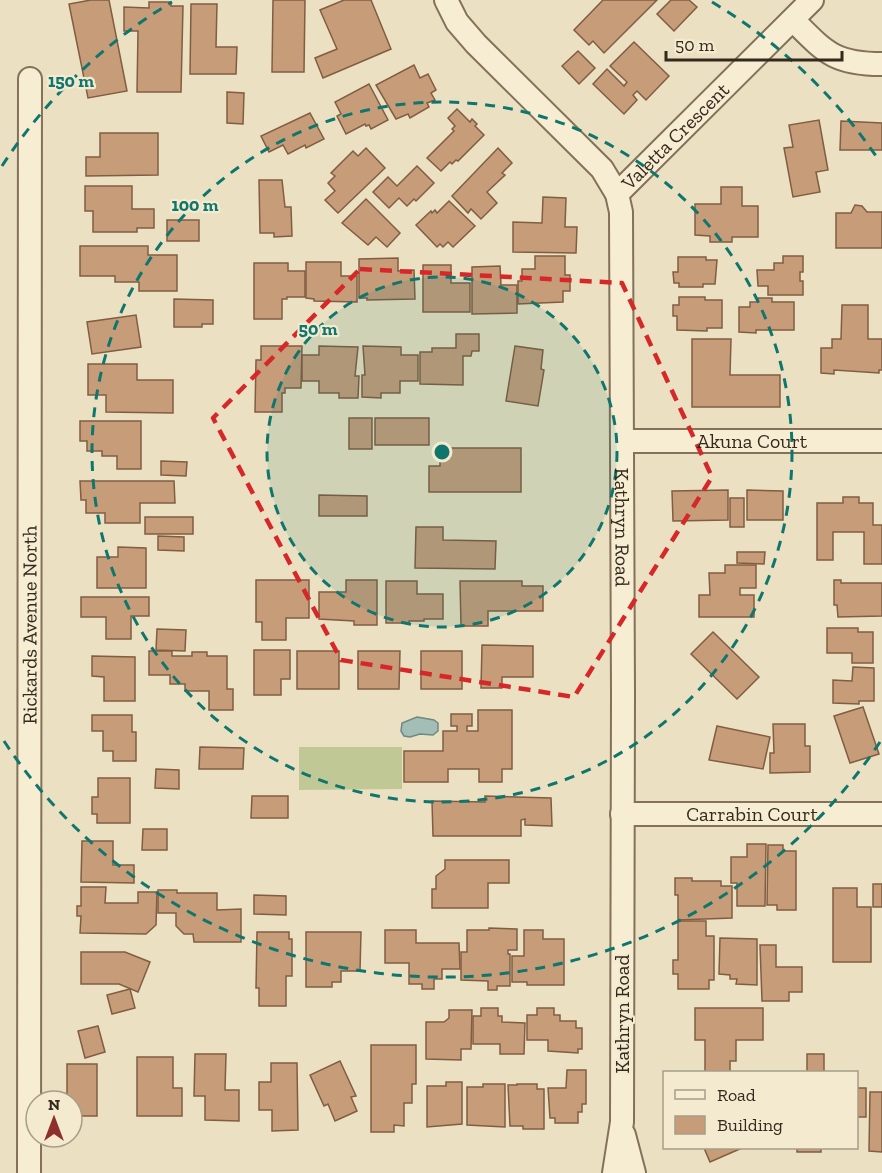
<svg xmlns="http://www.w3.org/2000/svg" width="882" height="1173" font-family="'Zilla Slab',serif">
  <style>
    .green { fill: #c0c896 }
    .water { fill: #a3bdb7; stroke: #6b8a84; stroke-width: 1.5 }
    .building { fill: #c79c79; stroke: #815d41; stroke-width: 1.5 }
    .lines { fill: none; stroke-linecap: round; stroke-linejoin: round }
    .minor-casing { stroke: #83715a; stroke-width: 26 }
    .minor { stroke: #f6edd3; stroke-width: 22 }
    .marked { fill: none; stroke: #d62828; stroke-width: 4.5; stroke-dasharray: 12 8; stroke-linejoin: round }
    .ring { fill: none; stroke: #0f766e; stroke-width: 3; stroke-dasharray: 10 8 }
    .labels { text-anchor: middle; stroke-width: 4.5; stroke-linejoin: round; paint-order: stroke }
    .street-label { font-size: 20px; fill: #34291d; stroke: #f3ead0 }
    .centre { fill: #0f766e; stroke: #f3ead0; stroke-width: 3 }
    .ring-label { font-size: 18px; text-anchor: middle; font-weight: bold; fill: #0f766e; stroke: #f3ead0; stroke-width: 4.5; stroke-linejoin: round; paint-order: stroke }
  </style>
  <rect width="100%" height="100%" fill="#ebe0c1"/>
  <path class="green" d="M299,747H402V789L299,790Z"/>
  <path class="water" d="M417,717L434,720L438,723V731L433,735L420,734L410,737L404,736L401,731L402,723Z"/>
  <g class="building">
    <path d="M91,0H109L127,91L88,98L69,4Z"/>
    <path d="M273,0H305L304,72H272Z"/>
    <path d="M344,0H371L391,49L323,78L315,58L337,49L320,10Z"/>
    <path d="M603,0H657L604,53L593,41L589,45L574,30Z"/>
    <path d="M671,0H689L697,7L674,31L657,14Z"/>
    <path d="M149,2H171V6H183L181,92H137L138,31H124V7L149,8Z"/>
    <path d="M191,4H217L216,47H237L236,74H190Z"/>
    <path d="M634,42L669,76L646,100L637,91L633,95L637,100L624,114L593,84L607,69L624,86L627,82L610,66Z"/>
    <path d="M578,51L595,68L579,84L562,66Z"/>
    <path d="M414,65L420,78L428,74L436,90L431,93L435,100L427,103L429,107L410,118L408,114L396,119L376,85Z"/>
    <path d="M369,84L388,120L371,129L369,125L366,126L365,124L346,134L337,116L341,114L335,102Z"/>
    <path d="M227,92L244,93L243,124L227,123Z"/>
    <path d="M457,109L470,122L472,119L477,124L475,126L484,135L458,161L456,160L452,164L450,162L441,171L427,158L454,131L452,129L455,126L448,118Z"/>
    <path d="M310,113L324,139L306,148L305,145L288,154L283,145L269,152L261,136Z"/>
    <path d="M819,120L828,170L816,172L820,192L793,197L784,148L793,147L789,125Z"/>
    <path d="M841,121L882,123V150H840Z"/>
    <path d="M100,133H158V175L86,176V157H100Z"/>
    <path d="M366,148L385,168L338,213L325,200L335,191L328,183L335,176L331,173L353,151L358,156Z"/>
    <path d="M498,148L512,163L502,173L505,175L487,192L497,203L481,219L471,209L468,213L452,196Z"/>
    <path d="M417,166L434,183L416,201L414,199L407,206L399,198L389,208L373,192L388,177L397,186Z"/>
    <path d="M259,180H282L285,207H291L292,236L274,237V233H260Z"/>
    <path d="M85,186H132V209H154V228H137V232H93V211H85Z"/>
    <path d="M721,187H742V206H758V237H732V242H710V236L695,235V204H721Z"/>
    <path d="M543,197L566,198L565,227H577L576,253L513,252V222L542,223Z"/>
    <path d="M366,199L400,233L387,247L376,237L368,245L342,223Z"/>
    <path d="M449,201L475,226L453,247L448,242L443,247L440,244L437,247L416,225L431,211L432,213L435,210L437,213Z"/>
    <path d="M855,205L862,206L867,212H882V248H836V213H851Z"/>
    <rect x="167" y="220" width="32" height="21"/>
    <path d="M80,246H148V255H177V291H139V282H115V276H80Z"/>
    <path d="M535,256H565V275H570V291H563V302L518,304V281H522V269H535Z"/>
    <path d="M783,256H803V272H800V281H803V295H768V286H758L757,270H774V263H783Z"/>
    <path d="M678,257H706V260H717L715,284H703V287H679V283H674L673,272H678Z"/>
    <path d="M398,258V271L414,270L415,299L367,300V298H359V259Z"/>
    <path d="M306,262H341V276H357V302L314,301V299L306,298Z"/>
    <path d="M254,263H288V271H305V297H287V299H282V319H254Z"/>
    <path d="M423,265H451V283H470V312H423Z"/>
    <path d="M500,266L501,285H517V313L472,314V267Z"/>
    <path d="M679,297H705V300H722V328H707V331L677,330V316H673V305H679Z"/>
    <path d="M758,298H772V302H794V330H756V333L739,332V307H750V302H758Z"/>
    <path d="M174,299L213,300V324H202V327H174Z"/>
    <path d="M842,305H868V339H882V370H879V373L834,370V374L821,373V348H832V339H841Z"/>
    <path d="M136,315L141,347L92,354L87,322Z"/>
    <path d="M456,334H479V351H472L471,356H463V385L420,384V352H432V348H456Z"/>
    <path d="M692,339H731L730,375H780V407H692Z"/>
    <path d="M261,346H302L301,388H285V393H282V412H255L256,360H261Z"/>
    <path d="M319,346L358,347L355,376H359L358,398H339V393H319V381H302V355H319Z"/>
    <path d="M363,346L401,347V355H418V381H400V393H381V398L362,397V375H365Z"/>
    <path d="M515,346L543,350L541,369L544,370L538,406L506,401Z"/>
    <path d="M88,364H137V380H173V413L106,412V395H88Z"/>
    <rect x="349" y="418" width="23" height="31"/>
    <rect x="375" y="418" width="54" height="27"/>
    <path d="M80,421H141V469H117V456H102V451H87V441H80Z"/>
    <path d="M440,448H521V492H429V466H440Z"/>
    <path d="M161,461L187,462L186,476L161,475Z"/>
    <path d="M80,481H174L175,503H140V523H105V513H86V500H81Z"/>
    <path d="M728,490V520L673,521L672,491Z"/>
    <path d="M747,490L783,491V520H747Z"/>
    <path d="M319,495L367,496V516H319Z"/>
    <path d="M843,497H859V503H873V525H882V564H864V532H833V560H817V503H843Z"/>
    <rect x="730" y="498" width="14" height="29"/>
    <rect x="145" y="517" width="48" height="17"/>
    <path d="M416,527H443V540L496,541L495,569L415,568Z"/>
    <path d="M158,536L184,537V551L158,550Z"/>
    <path d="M118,547L146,548V588H97V557H118Z"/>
    <path d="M737,552H765L764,564L737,563Z"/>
    <path d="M725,565H756V588H740V595H754V617H699V595H710L709,573H725Z"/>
    <path d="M256,580H309V618H286V640H262V622H256Z"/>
    <path d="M346,580H377V625H354V621L319,619V592H346Z"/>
    <path d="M834,580H841V583H882V616L838,617L837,605H834Z"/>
    <path d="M386,581H417V594H443V619H424V621H409V623H386Z"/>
    <path d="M460,581H522V586H543V611H488V626H461Z"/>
    <path d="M81,597H149V616H131V639H106V617H81Z"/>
    <path d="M827,628H858V632H873V663H852V653H827Z"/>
    <path d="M157,629L186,630L185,651L156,650Z"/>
    <path d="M713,632L759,677L737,699L691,654Z"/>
    <path d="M482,645L533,646V677H502V688H481Z"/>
    <path d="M254,650H290V679H281V695H254Z"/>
    <path d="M149,651H172V656H192V652H207V656H227V689H233V710H209V691H185V684H170V675H149Z"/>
    <rect x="297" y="651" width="42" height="38"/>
    <path d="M358,651H400L399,689H358Z"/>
    <rect x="421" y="651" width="41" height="38"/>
    <path d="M92,656L135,657V701H104V677L92,676Z"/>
    <path d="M853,667L874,668V701H859V704L833,703V680L852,681Z"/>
    <path d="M863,707L879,754L850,763L834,716Z"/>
    <path d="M478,710H512V769H502V782H479V769H448V782H404V751H443V731H457V726H451V714H472V726H467V731H478Z"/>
    <path d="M92,715H132V732H136V761H113V751H103V731H92Z"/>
    <path d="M773,724H805V746H810V772L770,773V753H774Z"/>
    <path d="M717,726L770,737L763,769L709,760Z"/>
    <path d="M200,747L244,748L243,769H199Z"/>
    <path d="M156,769L179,770V789L155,788Z"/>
    <path d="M98,778H130V823H97V814H92V797H98Z"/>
    <path d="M252,796H288V818H251Z"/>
    <path d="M485,796L551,798L552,826L525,825V819L521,820V836H433L432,801L485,802Z"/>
    <path d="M143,829H167V850H142Z"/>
    <path d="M82,841H113V865H134V883L81,882Z"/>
    <path d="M747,844H766L765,906H737V883H731V857H747Z"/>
    <path d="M768,845H783V851H796V910H777V905H767Z"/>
    <path d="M445,860H509V883H488V908H432V889H436V876L445,869Z"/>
    <path d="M675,878H692V881H721V886H732V918L678,920V895H675Z"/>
    <rect x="873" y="884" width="9" height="23"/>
    <path d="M81,887H106L105,903H138V892H157L156,925L146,934L80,933L81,916H77V906H81Z"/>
    <path d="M833,888H857V907H871V962H833Z"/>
    <path d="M158,890H177V893H217V910L241,909V942H194L193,934H184L176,926V913H158Z"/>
    <path d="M254,895L286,896V915L254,914Z"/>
    <path d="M678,921H706V936H714V980H709V989H678V974H673V960H678Z"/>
    <path d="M489,928L517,929V950H508V954H510V986H497V990H488V981L461,980V952H467V930H489Z"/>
    <path d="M385,930H416V943H459L460,969H442V979H434V989H422V984H409V963H385Z"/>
    <path d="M524,930H543V939H564V985H527V982H512V956H524Z"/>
    <path d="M257,932H289V939H292V976H286V1006H259V988H256Z"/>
    <path d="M306,932H361L360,971H341V982H332V987H306Z"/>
    <path d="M720,938L757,939V985L736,984L737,979H730V975L719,974Z"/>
    <path d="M760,945H776V967H802V992H789V1001H762Z"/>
    <path d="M81,952H125L150,962L138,992L119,984H81Z"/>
    <path d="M130,989L135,1008L112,1014L107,995Z"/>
    <path d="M481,1008H498V1016H502V1022L525,1023L524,1054H500V1044H473V1016H481Z"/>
    <path d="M537,1008H554V1015H560V1021H576V1028H582V1049H578V1053L548,1051V1040H527V1015H537Z"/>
    <path d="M695,1008H763V1040H736V1061H730V1072H705V1040H695Z"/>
    <path d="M449,1010H472L471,1049H461V1060L426,1059V1022H444L449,1018Z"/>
    <path d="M98,1026L105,1052L85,1058L78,1031Z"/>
    <path d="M371,1045H416V1084H412V1103H404V1126L394,1125V1132H371Z"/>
    <path d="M195,1054H226L225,1090H239V1121L205,1120V1096H194Z"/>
    <rect x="807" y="1054" width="17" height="18"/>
    <path d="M137,1057H173V1088H182V1116H137Z"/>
    <path d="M340,1061L356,1096L351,1097L357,1111L335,1121L328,1104L324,1106L310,1075Z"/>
    <path d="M271,1063H297L298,1130L272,1131V1110H259V1082H271Z"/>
    <path d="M67,1064H97V1116H72V1101H70V1097H67Z"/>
    <path d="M567,1070H586V1104H582V1112H578V1123H555V1118H550L548,1088H566Z"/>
    <path d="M446,1082H462V1124L427,1127V1086H446Z"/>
    <path d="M483,1084H505V1127L467,1125V1087H483Z"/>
    <path d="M517,1084H537V1089H544V1129H523V1126H510L508,1085H517Z"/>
    <rect x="856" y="1088" width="10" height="29"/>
    <path d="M870,1092H882V1152L869,1151Z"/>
    <path d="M704,1148H742L710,1162Z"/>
    <rect x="797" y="1148" width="24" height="4"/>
  </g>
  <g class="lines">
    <g class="minor-casing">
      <g id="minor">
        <path id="s1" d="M446,0L457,22L476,44L602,169L617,194L621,212L623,694L622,1122L614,1173"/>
        <path d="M793,20C825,52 834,64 882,64"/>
        <path id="s2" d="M617,194L812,0"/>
        <path id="s3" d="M622,441H882"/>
        <path id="s4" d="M622,814H882"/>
        <path d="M624,1135L634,1173"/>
        <path id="s5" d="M29,1173L30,79"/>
      </g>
    </g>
    <use href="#minor" class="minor"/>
  </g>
  <path class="marked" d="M360,269L622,283L712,477L574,697L341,660L213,418Z"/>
  <circle cx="442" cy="452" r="175" fill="#0f766e" fill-opacity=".12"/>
  <g class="ring">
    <circle cx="442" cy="452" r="175"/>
    <circle cx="442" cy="452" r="350"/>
    <path d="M880 742A525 525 0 0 1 2 738M2 166A525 525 0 0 1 172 2M712 2A525 525 0 0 1 880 162"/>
  </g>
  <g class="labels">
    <g class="street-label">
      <text dy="7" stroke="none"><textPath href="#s2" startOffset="82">Valetta Crescent</textPath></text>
      <text dy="7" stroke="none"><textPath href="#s3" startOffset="130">Akuna Court</textPath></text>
      <text dy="7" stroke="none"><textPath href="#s1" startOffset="594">Kathryn Road</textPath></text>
      <text dy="7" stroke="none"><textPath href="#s5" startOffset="548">Rickards Avenue North</textPath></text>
      <text dy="7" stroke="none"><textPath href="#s4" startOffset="130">Carrabin Court</textPath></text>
      <text transform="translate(622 1014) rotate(-90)" y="7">Kathryn Road</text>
    </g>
  </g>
  <circle cx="442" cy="452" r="9" class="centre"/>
  <g class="ring-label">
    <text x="71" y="87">150 m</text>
    <text x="195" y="211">100 m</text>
    <text x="318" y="335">50 m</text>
  </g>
  <rect x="663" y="1071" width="195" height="78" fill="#f3ead0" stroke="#a79d88" stroke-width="1.5"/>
  <rect x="675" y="1090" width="30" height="9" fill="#f6edd3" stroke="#a79d88" stroke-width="1.5"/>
  <text x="717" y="1101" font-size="18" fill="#34291d">Road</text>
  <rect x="675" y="1116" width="30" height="18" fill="#c79c79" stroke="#a79d88" stroke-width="1.5"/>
  <text x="717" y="1131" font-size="18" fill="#34291d">Building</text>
  <g transform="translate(54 1119)"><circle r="28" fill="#f3ead0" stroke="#a79d88" stroke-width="1.5"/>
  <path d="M0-4.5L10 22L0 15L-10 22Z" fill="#8e302d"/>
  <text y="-9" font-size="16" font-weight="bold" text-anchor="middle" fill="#34291d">N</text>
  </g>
  <path d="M666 51v9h176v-9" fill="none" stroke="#34291d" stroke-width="3"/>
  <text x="675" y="51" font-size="18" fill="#34291d" stroke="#f3ead0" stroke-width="4.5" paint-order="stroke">50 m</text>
</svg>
